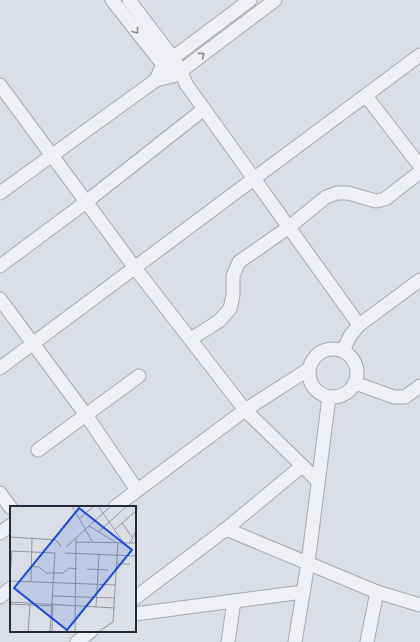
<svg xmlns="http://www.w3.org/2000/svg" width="420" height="642" font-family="'Exo 2',sans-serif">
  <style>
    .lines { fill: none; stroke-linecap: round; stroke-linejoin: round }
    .minor-casing { stroke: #a5a8b4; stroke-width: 15 }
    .minor { stroke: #eff0f5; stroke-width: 13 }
    .oneway { stroke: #8a8c9a }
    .inset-road { fill: none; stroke: #9396a3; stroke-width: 1 }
    .view { fill: #1d4ed8; fill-opacity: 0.15; stroke: #1d4ed8; stroke-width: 2 }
    .inset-edge { fill: none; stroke: #26293e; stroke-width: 2 }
  </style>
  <rect width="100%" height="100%" fill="#dcdee7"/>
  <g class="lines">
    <g class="minor-casing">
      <g id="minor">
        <path d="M112,0L168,71"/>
        <path d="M129,0L173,58L181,71L186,84L359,325L420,280"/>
        <path d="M156,80L162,66L250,0"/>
        <path d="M0,85L135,268L245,410L318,481"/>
        <path d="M366,96L420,166"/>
        <path d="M0,193L156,80L173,76L181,71L275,0"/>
        <path d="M0,266L86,202L204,109"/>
        <path d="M0,299L86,415L137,490"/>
        <path d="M191,339L219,321L230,309L233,295V276L239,262L289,227L326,197L337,193H348L376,201L385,199L420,172"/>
        <circle cx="333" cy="373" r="24"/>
        <path d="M343,351L350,336L359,325"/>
        <path d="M0,368L420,55"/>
        <path d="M355,383L394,397H405L420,386"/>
        <path d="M38,450L139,376"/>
        <path d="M0,493L11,508"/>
        <path d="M115,507L245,410L309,369"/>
        <path d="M226,529L377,592L420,605"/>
        <path d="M0,533L11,525"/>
        <path d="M0,597L11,588"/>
        <path d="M135,598L226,529L302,466"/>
        <path d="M135,614L303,592"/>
        <path d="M77,642L91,631"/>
        <path d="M228,642L234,601"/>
        <path d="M295,642L308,563L329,397"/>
        <path d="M367,642L377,592"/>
      </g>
    </g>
    <use href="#minor" class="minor"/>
  </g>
  <defs><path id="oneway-chevron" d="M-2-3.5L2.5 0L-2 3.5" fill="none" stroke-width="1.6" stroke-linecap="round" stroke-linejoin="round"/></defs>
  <g class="oneway">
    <use href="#oneway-chevron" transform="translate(136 31) rotate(53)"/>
    <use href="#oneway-chevron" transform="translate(202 55) rotate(-37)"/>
  </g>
  <g transform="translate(10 506)">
    <rect width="126" height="126" fill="#dcdee7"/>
    <path class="inset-road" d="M62,0L82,35M88,0L113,36M70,12L84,0M112,17L122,31M79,20L105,36M105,23L126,5M88,26L117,0M0,31L46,34L51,41M66,36L126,37M120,37L126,25M56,41L101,0M0,45L45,47L40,126M55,47L126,50M107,58H120M21,60L29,61L36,67H53L59,62L67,63M77,63L98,64M0,71L2,45M0,75L106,79M21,75L22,32M42,90L105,92M0,96L105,102M0,98L41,100M86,101L89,49M18,126L20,98M42,126L43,97M65,126L66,32M88,126L103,116L108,36"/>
    <path class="view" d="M69,2L122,44L57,124L4,82Z"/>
    <rect width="126" height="126" class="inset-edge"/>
  </g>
</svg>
